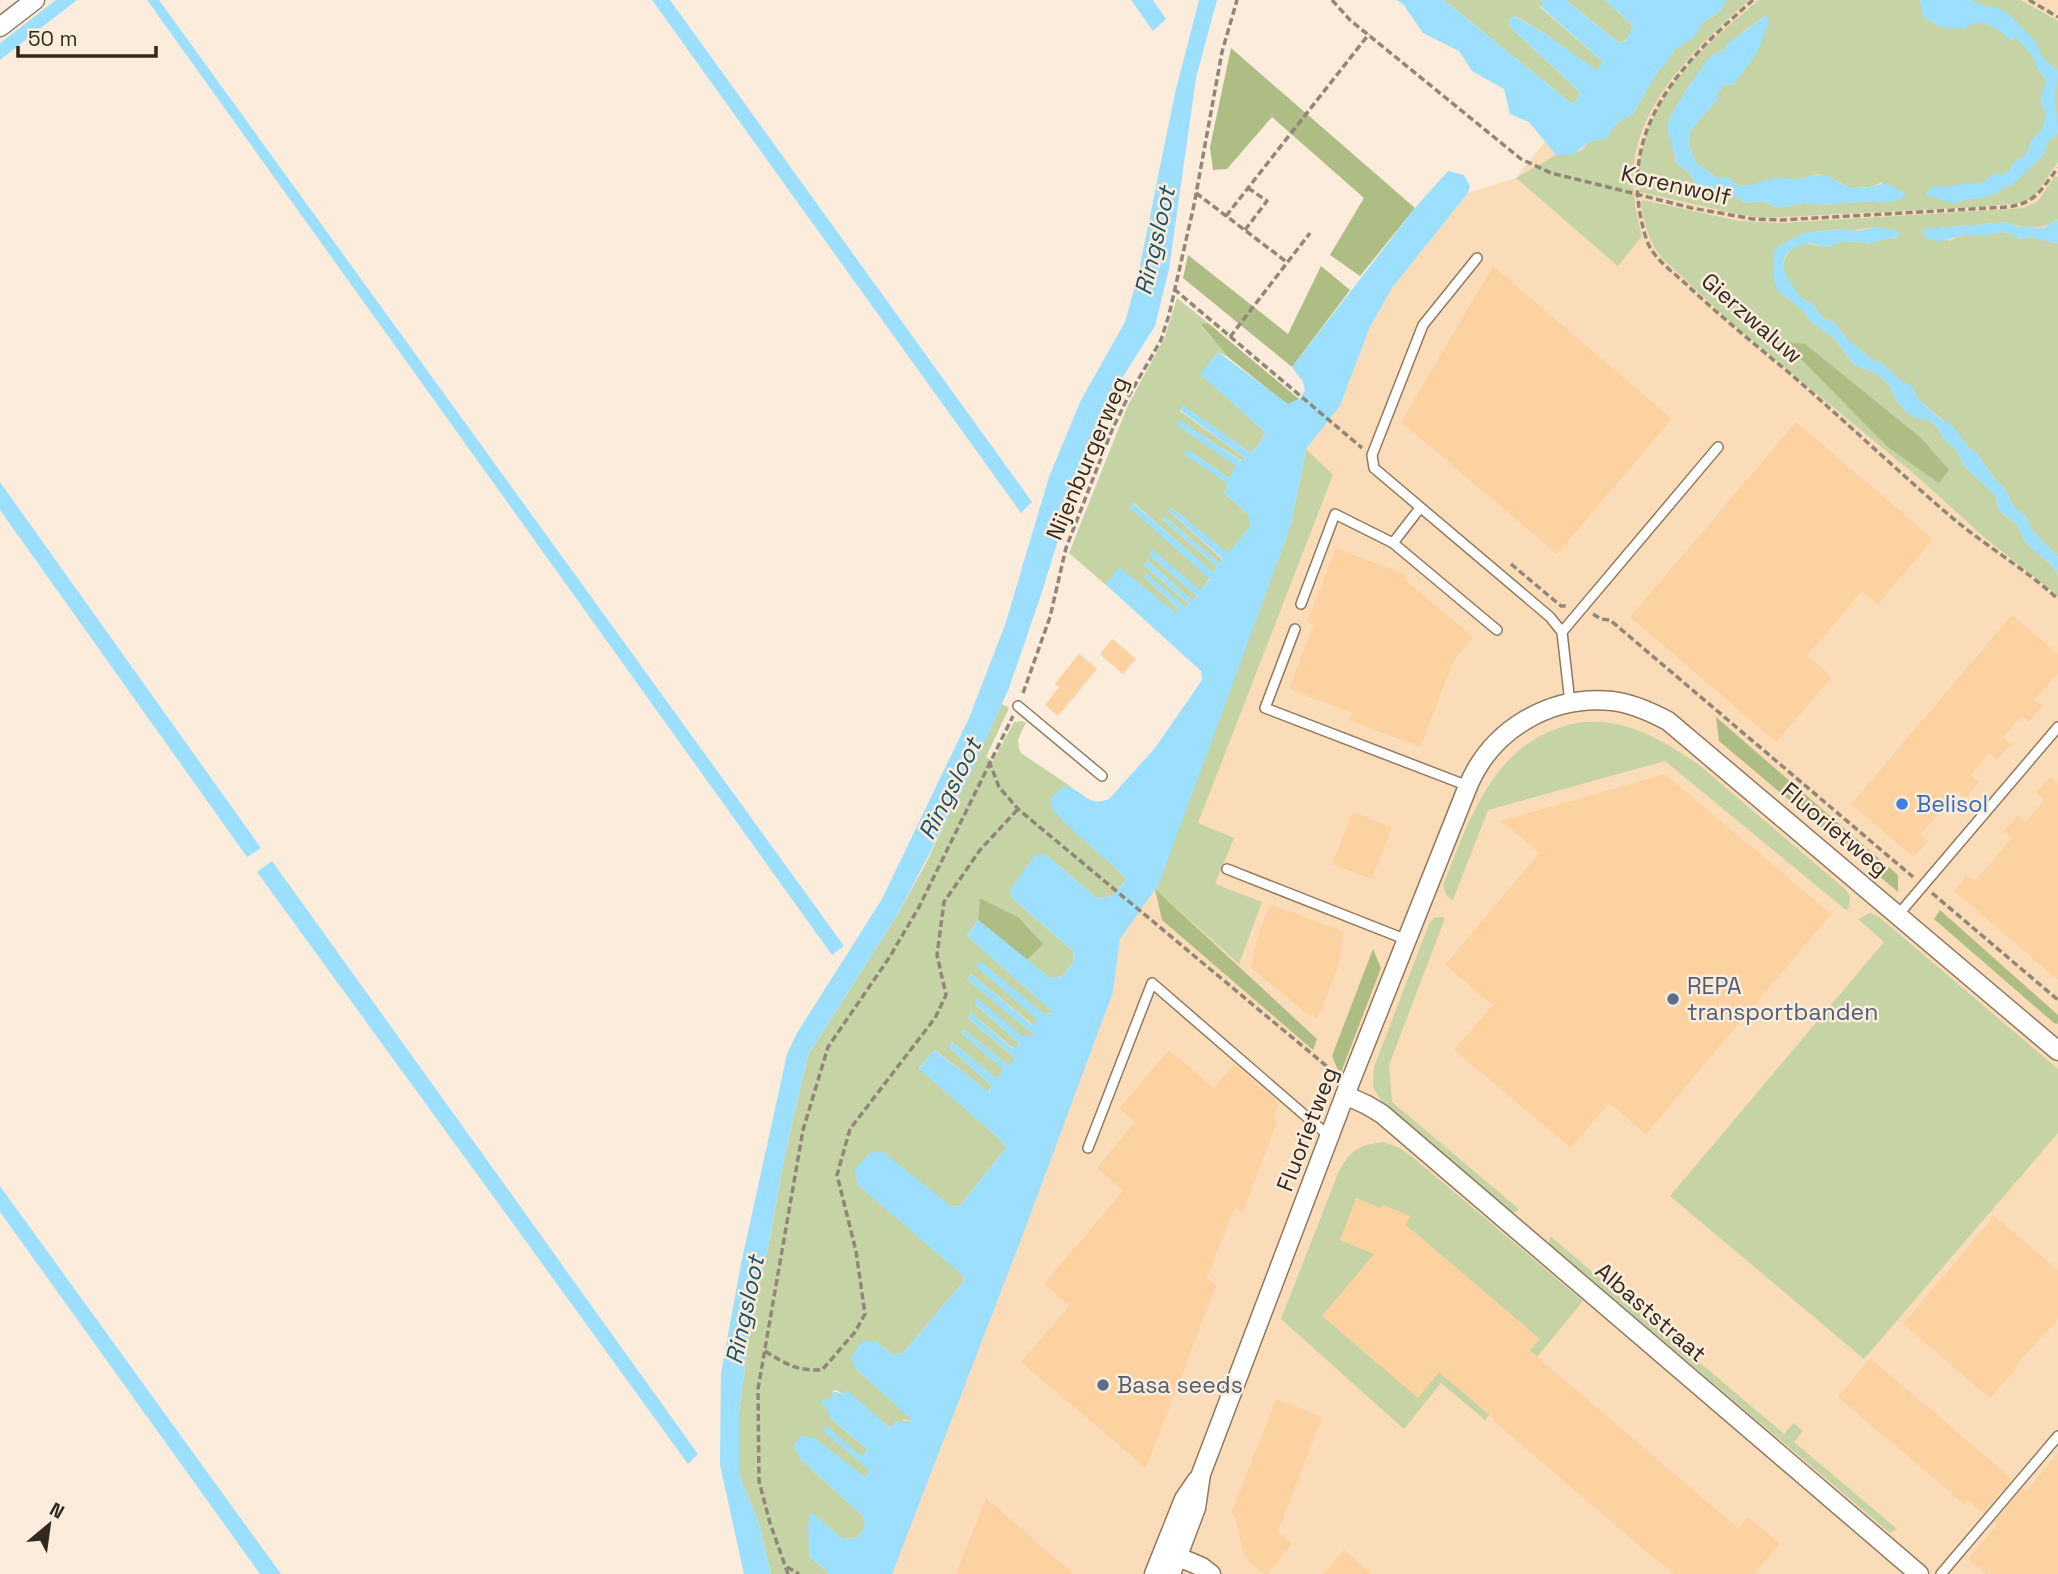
<svg xmlns="http://www.w3.org/2000/svg" width="2058" height="1574" font-family="'Space Grotesk',sans-serif">
  <style>
    .built { fill: #fbdcb9 }
    .green { fill: #c5d3a5; fill-rule: evenodd }
    .forest { fill: #adbd84 }
    .water { fill: #9cdffe }
    .building { fill: #fdd2a1 }
    .lines { fill: none; stroke-linecap: round; stroke-linejoin: round }
    .lane-casing { stroke: #90795e; stroke-width: 12 }
    .street-casing { stroke: #90795e; stroke-width: 21 }
    .path { stroke: #928678; stroke-width: 3.5; stroke-dasharray: 7 3.5; stroke-linecap: butt }
    .lane { stroke: #fff; stroke-width: 9 }
    .street { stroke: #fff; stroke-width: 18 }
    .shop-dot { fill: #3f7fe0; stroke: #fcecdb; stroke-width: 2.5 }
    .service-dot { fill: #5c6f8a; stroke: #fcecdb; stroke-width: 2.5 }
    .labels { text-anchor: middle; stroke-width: 5; stroke-linejoin: round; paint-order: stroke }
    .street-label { font-size: 23px; fill: #32291e; stroke: #fcecdb }
    .shop-label { font-size: 23px; fill: #366cbe; stroke: #fcecdb; text-anchor: start }
    .service-label { font-size: 23px; fill: #4e5e75; stroke: #fcecdb; text-anchor: start }
    .water-label { font-size: 24px; font-style: italic; fill: #1c5167; stroke: #fcecdb }
  </style>
  <rect width="100%" height="100%" fill="#fcecdb"/>
  <path class="built" d="M1659,0H2058V1574H873L1113,992L1120,938L1159,884L1291,525L1306,449L1340,406L1370,327L1392,288L1468,193L1516,178Z"/>
  <g class="green">
    <path d="M1444,0H1540L1545,4L1540,7L1603,62L1596,71L1544,33L1515,16L1509,26L1580,92L1576,102L1572,104Z"/>
    <path d="M1566,0H1605L1633,26C1630,35 1629,41 1619,43Z"/>
    <path d="M1726,0H1749C1698,46 1635,103 1633,177C1633,197 1637,217 1642,236L1618,266L1516,178L1556,155H1566L1581,151L1589,142L1606,139L1617,123L1633,114L1659,70L1676,48L1693,38L1704,21L1716,15Z"/>
    <path d="M1759,0H1920L1924,17L1964,29L1971,24V0H2021L2058,21V162L2033,198L2021,203L1979,207L1762,218L1737,214L1640,192C1630,112 1702,46 1759,0ZM1766,15C1763,51 1752,56 1734,84L1724,85L1717,94V100L1691,130L1688,142L1696,163L1716,177H1730L1733,183L1745,186L1763,183L1774,178L1796,180L1818,174L1830,177L1850,188L1870,187L1882,182L1887,203L1874,201L1822,205L1804,203L1778,208L1762,201L1746,203L1736,197H1726L1719,191L1698,187L1688,172L1675,162L1669,119L1688,87L1711,56L1725,49L1745,30Z"/>
    <path d="M2055,176L2058,177V219C2042,230 2025,230 2007,222L1925,229L1950,241C1964,232 1968,236 1982,236C1987,236 1988,234 1993,232C2001,230 2013,234 2019,239L2031,237L2058,244V557L2033,531L2026,517L2012,504L2004,487L1994,478L1976,452L1970,449L1955,430L1918,399L1911,386L1900,381L1881,362L1873,360L1846,338L1834,322L1824,319L1811,302C1792,299 1773,266 1791,250C1805,238 1813,247 1827,247C1831,247 1834,244 1838,243C1849,240 1859,242 1870,244L1877,240L1897,238L1875,227L1849,231L1839,229L1804,233L1777,247L1785,297L1792,301L1806,313L1810,321L1834,338L1854,365L1878,374L1890,386L1896,400L1918,419L1929,420L1937,427L1946,442L1954,447L1965,467L1996,496L1997,506L2001,513L2016,523L2025,542L2051,565L2058,575V596L1984,537L1920,479L1735,326L1663,259C1648,242 1645,224 1640,202L1643,200L1739,221L1782,223L2024,208L2038,201Z"/>
    <path d="M1177,298L1208,323L1201,326L1228,357L1218,352L1201,374L1265,432L1260,443L1251,453L1183,406L1180,411L1245,458L1242,461L1180,421L1237,466L1229,478L1188,450L1228,484L1224,493L1250,516V527L1228,554L1172,508L1169,511L1223,560L1219,563L1165,517L1162,519L1217,567L1213,573L1134,503L1129,507L1210,578L1200,591L1153,551L1149,554L1197,596L1193,601L1148,561L1144,565L1189,604L1186,607L1146,574L1144,577L1178,608L1176,614L1120,568L1106,585L1069,553L1128,405L1165,337Z"/>
    <path d="M1306,449L1333,475L1198,823L1234,838L1215,884L1262,902L1239,964L1155,889L1291,525Z"/>
    <path d="M1002,704L1009,708L986,757L993,761L1014,722L1022,721L1026,723C1020,734 1015,741 1021,753L1073,788L1064,786L1103,855L1126,879L1113,896L1097,898L1045,854L1012,898L1073,951L1074,961L1063,976L1050,978L1027,960L1042,944L1018,917L980,898L978,920L967,936L1055,1013L1044,1014L977,966L1039,1020L1033,1025L971,974L967,979L1036,1036L1022,1037L974,1003L1019,1043L1014,1049L971,1013L968,1018L1015,1058L1009,1066L964,1030L962,1034L1004,1069L997,1079L952,1042L950,1048L992,1086L988,1092L935,1050L919,1068L1003,1142L1006,1148L959,1207L951,1206L964,1281L903,1353L892,1354L875,1341L856,1369L914,1421L903,1420L891,1428L843,1394L836,1390L832,1391L833,1396L831,1399L824,1400L831,1414L829,1417L868,1450L861,1457L826,1427L824,1431L871,1471L865,1478L814,1438L800,1459L863,1516L865,1527L857,1538L843,1539L811,1513L809,1556L830,1574H771L759,1524L739,1474V1411L751,1321L768,1248L785,1154L808,1055L898,914L926,863Z"/>
    <path d="M1582,722C1628,719 1661,739 1698,764L1846,890L1850,896L1849,908L1846,910L1665,761L1488,810L1453,900C1446,897 1445,892 1443,885C1472,814 1495,737 1582,722Z"/>
    <path d="M1870,913L1878,916L2058,1069V1133L1864,1359L1670,1196L1884,942L1858,919Z"/>
    <path d="M1442,917L1445,918L1389,1065L1392,1102L1519,1209L1515,1212H1511L1382,1102L1373,1087L1374,1067L1429,924L1434,918Z"/>
    <path d="M1384,1142L1400,1148L1416,1160L1583,1301L1485,1420L1441,1383L1404,1429L1281,1319L1339,1171C1352,1149 1358,1145 1384,1142Z"/>
    <path d="M1550,1236L1784,1434L1794,1423L1803,1431L1794,1442L1897,1529L1890,1533L1549,1244Z"/>
  </g>
  <g class="forest">
    <path d="M1231,48L1415,208L1360,276L1330,255L1364,198L1272,117L1227,169L1213,170L1210,147Z"/>
    <path d="M1188,255L1288,334L1321,266L1350,290L1292,367L1183,278Z"/>
    <path d="M1208,323L1299,399L1288,405L1228,357L1201,325Z"/>
    <path d="M1784,342L1805,344L1921,438L1949,470L1939,483L1889,448Z"/>
    <path d="M1716,717L1898,875V892L1719,741Z"/>
    <path d="M1155,889L1317,1039L1313,1050L1162,920Z"/>
    <path d="M980,898L1018,917L1043,944L1027,960L978,920Z"/>
    <path d="M1940,910L2058,1015V1024L2054,1023L1934,919Z"/>
    <path d="M1373,949L1381,968L1340,1075L1332,1056Z"/>
  </g>
  <g class="water">
    <path d="M56,0H77L0,60V43Z"/>
    <path d="M147,0H159L844,946L832,955Z"/>
    <path d="M652,0H670L1032,502L1021,513Z"/>
    <path d="M1131,0H1153L1166,19L1153,31Z"/>
    <path d="M1199,0H1217L1196,78L1169,269L1155,326L1107,402L1067,511L1041,595L1009,688L970,775L898,914L808,1055L785,1154L768,1248L751,1321L739,1411V1474L759,1524L771,1574H744L720,1465L721,1373L741,1264L787,1054L797,1033L882,899L969,718L1005,625L1049,477L1081,400L1125,322L1138,275L1175,93Z"/>
    <path d="M1397,0H1444L1572,104L1576,102L1580,92L1509,26V19L1514,16L1544,33L1596,70L1603,62L1540,6L1544,4L1540,0H1566L1619,43L1626,41L1633,26L1605,0H1726L1720,12L1704,21L1693,39L1676,48L1666,64L1659,70L1633,114L1617,123L1606,139L1589,142L1573,155H1556L1529,122L1510,114L1504,89L1472,71L1459,51L1423,33L1403,4Z"/>
    <path d="M1920,0H1971L1985,6L1999,8L2010,15L2036,42L2042,57L2058,71L2055,99L2058,133L2048,142L2044,155L2012,185C2002,187 1998,194 1990,196C1977,200 1966,198 1953,204L1925,194L1934,186C1954,189 1960,181 1980,184L1994,174H2006L2014,162L2026,155L2031,140L2042,129L2046,116L2040,100L2046,81L2036,66L2032,55L2016,38L2011,40C1995,27 1982,15 1964,29L1942,28L1923,17Z"/>
    <path d="M1766,15L1769,22L1757,53L1734,84L1724,85L1717,94V100L1691,130L1688,142L1696,163L1716,177H1730L1733,183C1750,190 1760,180 1776,178C1783,177 1790,180 1798,179C1805,178 1812,175 1819,175C1833,174 1842,188 1855,188C1882,189 1880,175 1905,194L1903,198L1887,203L1874,201L1822,205L1804,203L1778,208L1762,201L1746,203L1736,197H1726L1719,191L1698,187L1688,172L1675,162C1676,149 1666,136 1668,123C1669,115 1703,64 1710,57C1713,54 1721,52 1725,49L1727,42L1733,40Z"/>
    <path d="M1448,171L1464,175L1470,186L1468,193L1392,288L1370,327L1340,406L1306,449L1291,525L1159,884L1120,939L1113,992L1022,1237L892,1574H830L809,1556L808,1527L811,1512L843,1539L857,1538L865,1527L863,1516L800,1459L794,1445L801,1436L814,1438L865,1477L870,1471L823,1431L826,1426L861,1456L868,1450L829,1417L830,1413L821,1403L823,1399H831L833,1396L832,1391L843,1394L847,1390L890,1428L896,1421H913L856,1369L851,1358L862,1341H875L892,1354L903,1353L964,1281L963,1276L858,1185L854,1171L869,1153L882,1151L951,1206L959,1207L1006,1148L1003,1142L919,1069L934,1050L989,1092L992,1086L949,1047L952,1042L997,1079L1003,1069L962,1034L964,1030L1008,1065L1015,1058L968,1018L971,1013L1013,1049L1019,1043L974,1003L977,998L1022,1036H1035L967,979L971,974L1032,1025L1038,1020L976,966L980,961L1044,1014L1054,1013L967,936L978,920L1050,978L1063,976L1074,961L1073,951L1012,898L1010,890L1034,856L1045,854L1097,898L1113,896L1126,879C1104,855 1066,829 1050,805L1052,797L1064,786C1084,789 1086,808 1109,799L1155,748L1202,680L1201,671L1106,585L1119,567L1176,613L1178,608L1144,577L1146,573L1186,607L1189,604L1144,565L1148,561L1192,600L1197,596L1148,554L1153,550L1200,590L1210,579L1129,507L1133,503L1213,572L1217,567L1162,519L1165,517L1219,563L1223,559L1169,511L1172,508L1228,553L1250,527V516L1224,493L1228,484L1184,454L1188,450L1229,478L1236,466L1177,425L1179,420L1241,461L1245,458L1180,410L1183,405L1251,453L1260,443L1265,432L1200,374L1218,352L1288,404L1299,399L1305,391L1303,382L1292,367L1415,208Z"/>
    <path d="M2058,219V244L2031,237L2019,239C2002,226 1996,236 1981,236C1973,236 1967,233 1959,236C1946,240 1940,244 1926,238L1922,233L1925,229L2007,222L2018,227L2043,228Z"/>
    <path d="M1875,227L1895,230L1901,234C1893,241 1880,238 1870,244C1859,242 1850,240 1838,243C1834,244 1831,247 1827,247C1820,247 1814,242 1806,244C1767,252 1787,283 1805,301L1811,302L1824,319L1834,322L1846,338L1873,360L1881,362L1900,380L1912,386L1918,399L1943,421L1950,423L1970,449L1976,452L1994,478L2004,487L2012,504L2026,517L2033,531L2058,557V575L2051,565L2025,542L2016,523L2001,513L1997,506L1996,496L1965,467L1954,447L1946,442L1937,427L1929,420L1918,419L1905,411L1896,400L1890,386L1878,374L1854,365L1834,338L1810,321L1805,313L1792,301L1779,293L1774,281L1773,256L1777,247L1804,233L1840,229L1858,231Z"/>
    <path d="M0,482L261,848L247,857L0,510Z"/>
    <path d="M272,861L698,1454L688,1464L257,872Z"/>
    <path d="M0,1186L281,1574H260L0,1212Z"/>
  </g>
  <g class="building">
    <path d="M1493,266L1672,419L1557,554L1401,422Z"/>
    <path d="M1796,422L1933,539L1878,604L1862,591L1807,656L1832,677L1776,742L1630,617Z"/>
    <path d="M1336,548L1406,575L1405,580L1473,637L1454,660L1420,747L1349,720L1352,713L1289,689L1314,624L1307,622Z"/>
    <path d="M2012,615L2058,654V673L2035,700L2043,706L2029,722L2022,716L2003,737L2011,744L1997,760L1989,753L1971,775L1979,782L1965,798L1957,791L1920,835L1928,841L1914,857L1851,804Z"/>
    <path d="M1112,639L1136,659L1123,674L1100,654Z"/>
    <path d="M1079,654L1097,669L1058,716L1045,705L1059,687L1055,684Z"/>
    <path d="M1665,774L1831,914L1646,1134L1609,1103L1571,1148L1454,1050L1493,1005L1445,965L1539,853L1501,821Z"/>
    <path d="M2050,777L2058,784V980L1954,891L1966,876L1975,881L2012,838L2004,831L2018,815L2026,822L2044,800L2036,793Z"/>
    <path d="M1353,812L1392,827L1372,879L1332,864Z"/>
    <path d="M1270,904L1344,932L1338,967L1318,1018L1305,1012L1251,968L1257,938Z"/>
    <path d="M1169,1050L1214,1088L1234,1064L1279,1103L1273,1118L1277,1122L1242,1213L1235,1207L1207,1278L1216,1286L1146,1468L1021,1362L1069,1306L1044,1284L1123,1191L1097,1168L1135,1122L1119,1108Z"/>
    <path d="M1356,1198L1381,1208L1383,1205L1410,1216L1406,1225L1540,1339L1530,1350L1564,1380L1738,1528L1748,1517L1780,1544L1754,1574H1673L1493,1421L1494,1419L1439,1372L1418,1398L1322,1316L1374,1254L1340,1240Z"/>
    <path d="M1994,1216L2058,1270V1319L2015,1366L2017,1367L1990,1398L1903,1324Z"/>
    <path d="M1870,1358L2012,1479L1983,1513L1967,1500L1964,1504L1838,1397Z"/>
    <path d="M1276,1399L1322,1417L1278,1532L1292,1544L1267,1574H1264L1244,1557L1235,1516L1231,1514Z"/>
    <path d="M2058,1453V1574H1986L1968,1559L1997,1525L1994,1522L2023,1488L2026,1491Z"/>
    <path d="M986,1498L1073,1574H956Z"/>
    <path d="M1344,1550L1372,1574H1323Z"/>
  </g>
  <g class="lines">
    <g class="lane-casing">
      <g id="lane">
        <path d="M1477,258L1423,325L1372,455L1374,468L1550,617L1562,632L1570,703"/>
        <path d="M1393,543L1420,508"/>
        <path d="M1301,604L1335,514L1393,543L1497,630"/>
        <path d="M1295,629L1265,708L1468,786"/>
        <path d="M1562,632L1718,447"/>
        <path d="M1018,706L1102,776"/>
        <path d="M1227,869L1407,940"/>
        <path d="M1898,915L2058,727"/>
        <path d="M1088,1148L1152,983L1330,1137"/>
        <path d="M1941,1574L2058,1436"/>
      </g>
    </g>
    <g class="street-casing">
      <g id="street">
        <path d="M0,27L35,0"/>
        <path d="M1345,1095L1367,1105L1382,1114L1919,1574"/>
        <path d="M1169,1553L1202,1567L1211,1574"/>
        <path d="M1154,1574L1184,1499L1197,1480"/>
        <path d="M1171,1574L1196,1508L1201,1474L1345,1095L1468,786C1492,729 1550,695 1612,701C1631,703 1651,712 1668,721L2058,1051"/>
      </g>
    </g>
    <g class="path">
      <path d="M1332,0L1350,20L1521,159L1551,173L1600,185L1692,208L1753,219L1781,220L2007,207C2037,203 2040,190 2058,168"/>
      <path d="M1753,0C1679,65 1613,132 1646,238C1652,258 1672,271 1687,285C1719,315 1753,343 1787,371C1842,418 1894,468 1949,515C1984,545 2024,568 2058,599"/>
      <path d="M2029,0L2058,17"/>
      <path d="M1196,193L1288,263"/>
      <path d="M1226,216L1369,34"/>
      <path d="M1245,230L1267,201L1248,188"/>
      <path d="M1174,289L1362,448"/>
      <path d="M1230,337L1310,233"/>
      <path d="M1511,564L1561,606H1566"/>
      <path d="M1593,614L1601,619L1610,620L1913,877"/>
      <path d="M1023,693L1050,617L1066,548L1112,430L1127,399L1161,340L1169,315L1194,205L1222,52L1237,0"/>
      <path d="M989,761L999,787L1018,809L1336,1074"/>
      <path d="M1932,893L2058,1000"/>
      <path d="M765,1351C785,1364 797,1371 822,1370L855,1332L865,1314L856,1251L837,1175L850,1129L935,1018L946,995L937,955L944,902L980,850L1018,809"/>
      <path d="M787,1567L799,1574"/>
      <path d="M788,1574L770,1523L759,1481L758,1389L803,1130L828,1047L889,958L919,907L1013,716"/>
    </g>
    <use href="#lane" class="lane"/>
    <use href="#street" class="street"/>
  </g>
  <circle class="shop-dot" cx="1902" cy="804" r="7"/>
  <g class="service-dot">
    <circle cx="1673" cy="999" r="7"/>
    <circle cx="1103" cy="1385" r="7"/>
  </g>
  <g class="labels">
    <g class="street-label">
      <text transform="translate(1676 185) rotate(13)" y="8">Korenwolf</text>
      <text transform="translate(1752 318) rotate(41)" y="8">Gierzwaluw</text>
      <text transform="translate(1087 458) rotate(-67)" y="8">Nijenburgerweg</text>
      <text transform="translate(1835 829) rotate(40)" y="8">Fluorietweg</text>
      <text transform="translate(1307 1129) rotate(-69)" y="8">Fluorietweg</text>
      <text transform="translate(1651 1312) rotate(41)" y="8">Albaststraat</text>
    </g>
    <g class="shop-label">
      <text x="1916" y="812">Belisol</text>
    </g>
    <g class="service-label">
      <text x="1687" y="994">REPA<tspan x="1687" dy="26">transportbanden</tspan></text>
      <text x="1117" y="1393">Basa seeds</text>
    </g>
    <g class="water-label">
      <text transform="translate(1155 241) rotate(-77)" y="8">Ringsloot</text>
      <text transform="translate(950 789) rotate(-63)" y="8">Ringsloot</text>
      <text transform="translate(745 1310) rotate(-78)" y="8">Ringsloot</text>
    </g>
  </g>
  <g transform="translate(49 1525) rotate(29)" stroke="#fcecdb" stroke-width="5" paint-order="stroke">
  <path d="M0-5L12 26L0 18L-12 26Z" fill="#32291e"/>
  <text y="-10" font-size="19" font-weight="bold" text-anchor="middle" fill="#32291e">N</text>
  </g>
  <path d="M18 46v10h138v-10" fill="none" stroke="#32291e" stroke-width="3.5"/>
  <text x="28" y="46" font-size="21" fill="#32291e" stroke="#fcecdb" stroke-width="5" paint-order="stroke">50 m</text>
</svg>
